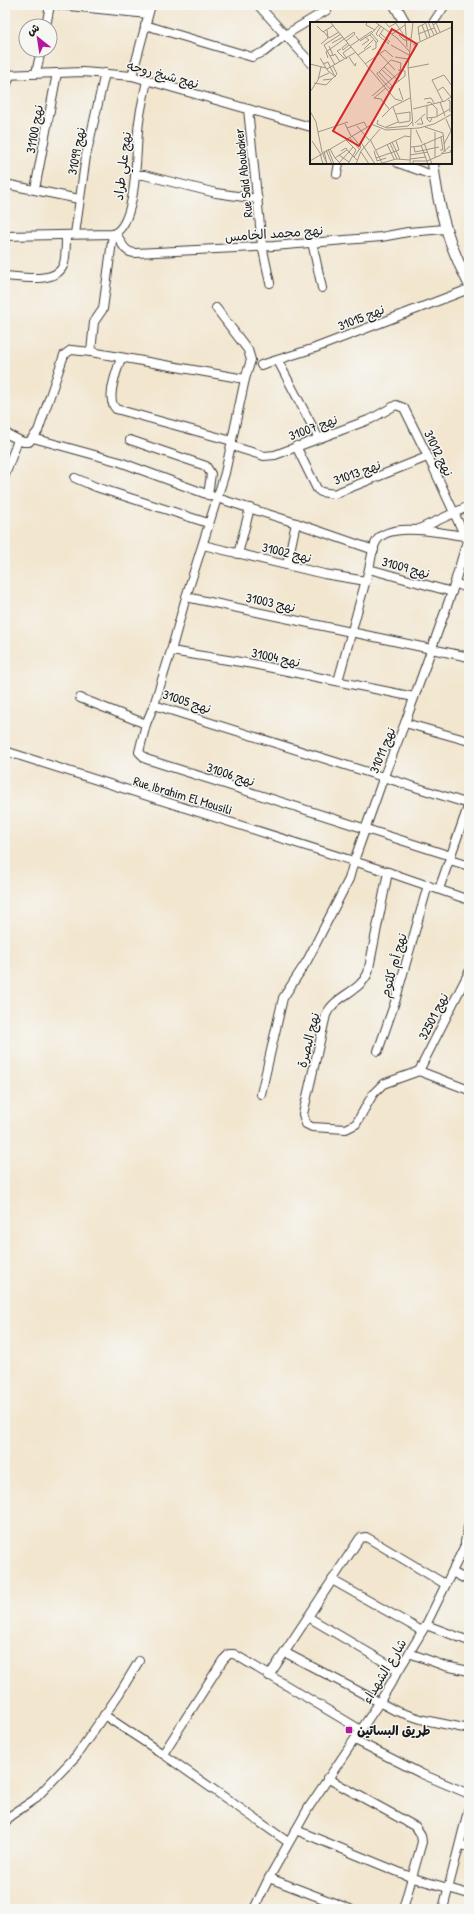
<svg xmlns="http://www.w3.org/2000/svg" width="474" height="1914" font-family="'Patrick Hand','Playpen Sans Arabic',sans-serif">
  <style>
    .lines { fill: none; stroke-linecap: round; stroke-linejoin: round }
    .minor-casing { stroke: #3c3a37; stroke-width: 10 }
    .major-casing { stroke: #3c3a37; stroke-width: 12 }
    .minor { stroke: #fff; stroke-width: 8 }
    .major { stroke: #fff; stroke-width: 10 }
    .poi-dot { fill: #b5179e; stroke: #f6f6f2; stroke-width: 1.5 }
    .labels { text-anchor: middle; stroke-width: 3; stroke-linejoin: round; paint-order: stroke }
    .street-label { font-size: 13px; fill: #1c1c1c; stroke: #f6f6f2 }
    .poi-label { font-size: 13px; font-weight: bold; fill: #1c1c1c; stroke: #f6f6f2; text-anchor: start }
    .inset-road { fill: none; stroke: #9c9587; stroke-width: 1 }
    .view { fill: #d62828; fill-opacity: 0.15; stroke: #d62828; stroke-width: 2 }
    .inset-edge { fill: none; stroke: #1c1c1c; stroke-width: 2 }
  </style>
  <rect width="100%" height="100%" fill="#f6f6f2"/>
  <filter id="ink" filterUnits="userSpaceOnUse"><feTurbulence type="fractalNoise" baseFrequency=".025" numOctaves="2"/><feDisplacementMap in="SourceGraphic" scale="8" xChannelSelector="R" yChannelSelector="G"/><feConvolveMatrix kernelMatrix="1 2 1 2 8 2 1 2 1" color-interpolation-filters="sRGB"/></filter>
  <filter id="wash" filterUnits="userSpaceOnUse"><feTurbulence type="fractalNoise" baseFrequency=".012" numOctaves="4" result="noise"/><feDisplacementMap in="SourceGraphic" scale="16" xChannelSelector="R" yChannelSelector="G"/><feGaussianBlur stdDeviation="0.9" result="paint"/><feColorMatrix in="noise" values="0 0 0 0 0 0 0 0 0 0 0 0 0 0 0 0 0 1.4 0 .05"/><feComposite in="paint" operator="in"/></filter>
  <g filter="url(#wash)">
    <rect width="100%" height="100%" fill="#f2e6cf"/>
  </g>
  <g filter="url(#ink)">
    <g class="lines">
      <g class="minor-casing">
        <g id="minor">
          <path d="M60,5L148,14"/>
          <path d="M258,5L311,63"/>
          <path d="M433,23L445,5"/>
          <path d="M145,25L252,57L264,52L285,35L327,10L329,5"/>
          <path d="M46,26L50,5"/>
          <path d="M36,73L41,50"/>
          <path d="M5,75L83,72L132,76L311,127"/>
          <path d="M132,76L151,5"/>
          <path d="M5,90L10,75"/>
          <path d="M248,109L262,245L270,283"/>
          <path d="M398,163L435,176"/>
          <path d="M337,174L339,163"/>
          <path d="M136,175H144L216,193L258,199"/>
          <path d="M5,184L79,199"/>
          <path d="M35,189L57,73"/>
          <path d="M116,233C122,243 124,253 136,253L274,246L381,237L408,232L445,229"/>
          <path d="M75,234L86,156L105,73"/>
          <path d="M5,236L113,234C137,225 136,154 138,131C139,114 144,97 147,80"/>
          <path d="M312,242L322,288"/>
          <path d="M5,276C20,277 55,284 63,266C66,260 66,242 66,235"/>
          <path d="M216,308L248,350L251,360L245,379L225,473L186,597L171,651L154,705L146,724L139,752L146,759L451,856"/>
          <path d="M91,352L94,322L103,309L113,234"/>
          <path d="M121,358C117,371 105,399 116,409L232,441"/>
          <path d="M278,361L318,437"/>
          <path d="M261,365L315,348L469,289"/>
          <path d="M5,433L23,442H29L38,431L64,355L71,350L91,352L245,379"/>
          <path d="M33,438L120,462L217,498L296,523L374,550"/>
          <path d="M130,440L206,466L211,474L208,495"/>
          <path d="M232,446L264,456L275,455L371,419L396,405L404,408L434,469L467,541L452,592L405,723L384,776L354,861L349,879L307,961L283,998L261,1094"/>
          <path d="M296,446L317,489L321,492L334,494L427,457"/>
          <path d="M5,475L18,440"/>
          <path d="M75,478L96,487L208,523"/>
          <path d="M419,529L469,506"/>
          <path d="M203,545L324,574L366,581"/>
          <path d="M238,554L250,508"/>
          <path d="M287,565L296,523"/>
          <path d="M455,583L469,589"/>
          <path d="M452,592L369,569C371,561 372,549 376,542C387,520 446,534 465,536"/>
          <path d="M186,597L469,657"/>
          <path d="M171,651L253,664L414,697"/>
          <path d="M338,681L369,569"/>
          <path d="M80,698L146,724"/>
          <path d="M154,705L469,804"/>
          <path d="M405,723L469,741"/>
          <path d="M5,751L388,872L469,900"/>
          <path d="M450,860L469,866"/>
          <path d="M388,872L368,973C360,992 334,996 326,1015L303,1114L306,1124L312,1127L346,1129L356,1124L373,1094L383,1084L419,1071L469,1090"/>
          <path d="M439,889L469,804"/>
          <path d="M378,1051L395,1002L428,885"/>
          <path d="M419,1071L469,972"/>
          <path d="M465,1542L469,1523"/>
          <path d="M452,1572L469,1581"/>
          <path d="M332,1580L422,1631"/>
          <path d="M308,1617L398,1670"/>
          <path d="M426,1625L469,1641"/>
          <path d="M286,1653L396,1711L424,1720L469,1729"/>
          <path d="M409,1653L445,1666L469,1671"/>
          <path d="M269,1676L360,1538L366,1537L373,1541L445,1584"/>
          <path d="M104,1715L163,1754L288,1842"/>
          <path d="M355,1740L422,1774L469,1794"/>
          <path d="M163,1754L223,1660L229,1654H234L361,1730"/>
          <path d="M327,1778L416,1827L421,1835L422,1842L403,1909"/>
          <path d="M5,1823L10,1816L34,1800L76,1756L119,1694L139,1661"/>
          <path d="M296,1830L413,1878L469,1894"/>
          <path d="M461,1845L469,1847"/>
          <path d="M269,1878L350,1909"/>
          <path d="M254,1909L269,1878L309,1807L379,1703L426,1625L469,1537"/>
          <path d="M443,1909L469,1807"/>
        </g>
      </g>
      <g class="major-casing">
        <g id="major">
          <path d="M395,5L405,23"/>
          <path d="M433,163C438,208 448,244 469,284"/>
        </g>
      </g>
      <use href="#minor" class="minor"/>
      <use href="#major" class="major"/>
    </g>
  </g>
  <rect class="poi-dot" x="345" y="1726" width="8" height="8" rx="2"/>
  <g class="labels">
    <g class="street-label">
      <text transform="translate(163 74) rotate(15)" y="5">نهج شيخ روحه</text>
      <text transform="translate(34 129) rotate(-80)" y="5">نهج 31100</text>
      <text transform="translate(76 151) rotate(-79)" y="5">نهج 31099</text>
      <text transform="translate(122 166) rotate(-83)" y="5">نهج علي طراد</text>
      <text transform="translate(243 173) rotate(-96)" y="5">Rue Said Aboubaker</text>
      <text transform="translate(274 233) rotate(-4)" y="5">نهج محمد الخامس</text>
      <text transform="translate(361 317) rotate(-22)" y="5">نهج 31015</text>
      <text transform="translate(313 427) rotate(-20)" y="5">نهج 31007</text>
      <text transform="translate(439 453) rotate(64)" y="5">نهج 31012</text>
      <text transform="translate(357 472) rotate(-20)" y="5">نهج 31013</text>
      <text transform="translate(287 552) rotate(13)" y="5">نهج 31002</text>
      <text transform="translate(406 567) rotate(15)" y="5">نهج 31009</text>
      <text transform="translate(271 602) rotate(12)" y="5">نهج 31003</text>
      <text transform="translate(276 657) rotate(12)" y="5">نهج 31004</text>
      <text transform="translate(187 701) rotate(18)" y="5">نهج 31005</text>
      <text transform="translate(382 750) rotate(-68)" y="5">نهج 31011</text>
      <text transform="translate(231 774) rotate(18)" y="5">نهج 31006</text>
      <text transform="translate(183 795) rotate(17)" y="5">Rue Ibrahim El Mousili</text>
      <text transform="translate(393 965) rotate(-74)" y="5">نهج أم كلثوم</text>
      <text transform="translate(433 1016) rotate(-63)" y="5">نهج 32501</text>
      <text transform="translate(308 1040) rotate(-76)" y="5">نهج البصرة</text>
      <text transform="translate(384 1671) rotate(-59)" y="5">شارع الشهداء</text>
    </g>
    <g class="poi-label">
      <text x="357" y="1735">طريق البساتين</text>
    </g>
  </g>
  <g transform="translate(310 22)">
    <rect width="142" height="142" fill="#f2e6cf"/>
    <path class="inset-road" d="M20,0L85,77L92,79M57,0L56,3L65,8M65,0L87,16L99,29M75,0L79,5L86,1M85,0L95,15M95,0L97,25M103,0L98,45L103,104M118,0L124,13M122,0L127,12M116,2L120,15M112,3L117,16M123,3L126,1L130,10M7,4L13,10L24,3M74,6L69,14L79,22M14,10L19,16L29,10M62,12L68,19L66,21M71,12L80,20M82,12L95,3M108,12L124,6M60,13L66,20V26L62,28M89,13L94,18H99L100,15M68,14L66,12L71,4M49,18L62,9M36,19L45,12L44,10M50,19L61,12L69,3M110,19L108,5L118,0M22,21L33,15M38,21L32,26L33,28L39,23M11,22L18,16L17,8M52,23L59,18L55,15M81,23L99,33M103,23L142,5M19,24L23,33L20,34M40,24L49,18L46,14M31,27L27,29L35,37M54,27L63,18M70,32L85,48M48,33L61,24M23,34L25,32L30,40M39,35L45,44L46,41M85,35L98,37M10,36L18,49L26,55M18,36L16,30L44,10M37,37L33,31L41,25M0,42L16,46M13,42L18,40L24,53M55,42L75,28L83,35M25,43L14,23L31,12M74,45L89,59M98,46L119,42M17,47L46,30M71,47L82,57M88,48L95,49V54M68,50L67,52L80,67M69,50L81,38M69,50L82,64M8,56L19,51M13,58L22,57L27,52L23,44M4,61L16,63L22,57M76,66L64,76L71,77L79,87M80,66L95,54M89,66L93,78M127,69L133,65L141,75M0,70L8,58L11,45M62,74L90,50L91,41L81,38M114,77L121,76L124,81M138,78L140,79V90M130,80L135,94M133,80L122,58L134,53L142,64M117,81L120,80L127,87V94M117,84V97L120,100L122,96M83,85L89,101L100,99V90M103,87L135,79L142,74M0,89L6,100L12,130M86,92L100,90M72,95L82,85L100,76M117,96L126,95L140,87M136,97L142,111M68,98L67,102L77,106L98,104L102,100M105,101L115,92M35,102L41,114M61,102L76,108L109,106L124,102L142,92M107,102H113L111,96M47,104L59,118M76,105L88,100M115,105L133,111L135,130M37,106L54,100L57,105M106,108L112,121M8,110L38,100M42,114L51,125L44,135M39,115L50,128M60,117L72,141M36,118L46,128L38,142M2,119L10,131L13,142M50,119L65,142M82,120L90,137M80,121L87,137M114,121L122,142M77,122L84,137M134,122L142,107M111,123L118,142M101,125L110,124L133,114M104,125L105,130L129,125M18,127L24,142M20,127L25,136L31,142M16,128L22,142M66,128L95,114L101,115M130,128H133L131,115M31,129L36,126L39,130L43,125M64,129L67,139L76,136M12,130L17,142L14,129M51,130L59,142M131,132L141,130L140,128M131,132L140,124M29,133L39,140M100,133L118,130M125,135V110M25,136L37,128M66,136L89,128L86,119M100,137L116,135M0,139L61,103M28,142L39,130L47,138M46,142L51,129L70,107M69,142L86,137L100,138M100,142L101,107M103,142V139H117L131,133"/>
    <path class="view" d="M82,7L107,22L49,124L23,109Z"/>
    <rect width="142" height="142" class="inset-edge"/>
  </g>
  <rect width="474" height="1914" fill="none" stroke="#f6f6f2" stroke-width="20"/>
  <g transform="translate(38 38) rotate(330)"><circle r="19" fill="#f6f6f2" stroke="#9f9f9c"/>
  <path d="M0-3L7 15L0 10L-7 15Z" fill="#b5179e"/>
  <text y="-6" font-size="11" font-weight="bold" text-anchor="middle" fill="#1c1c1c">ش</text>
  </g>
</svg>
